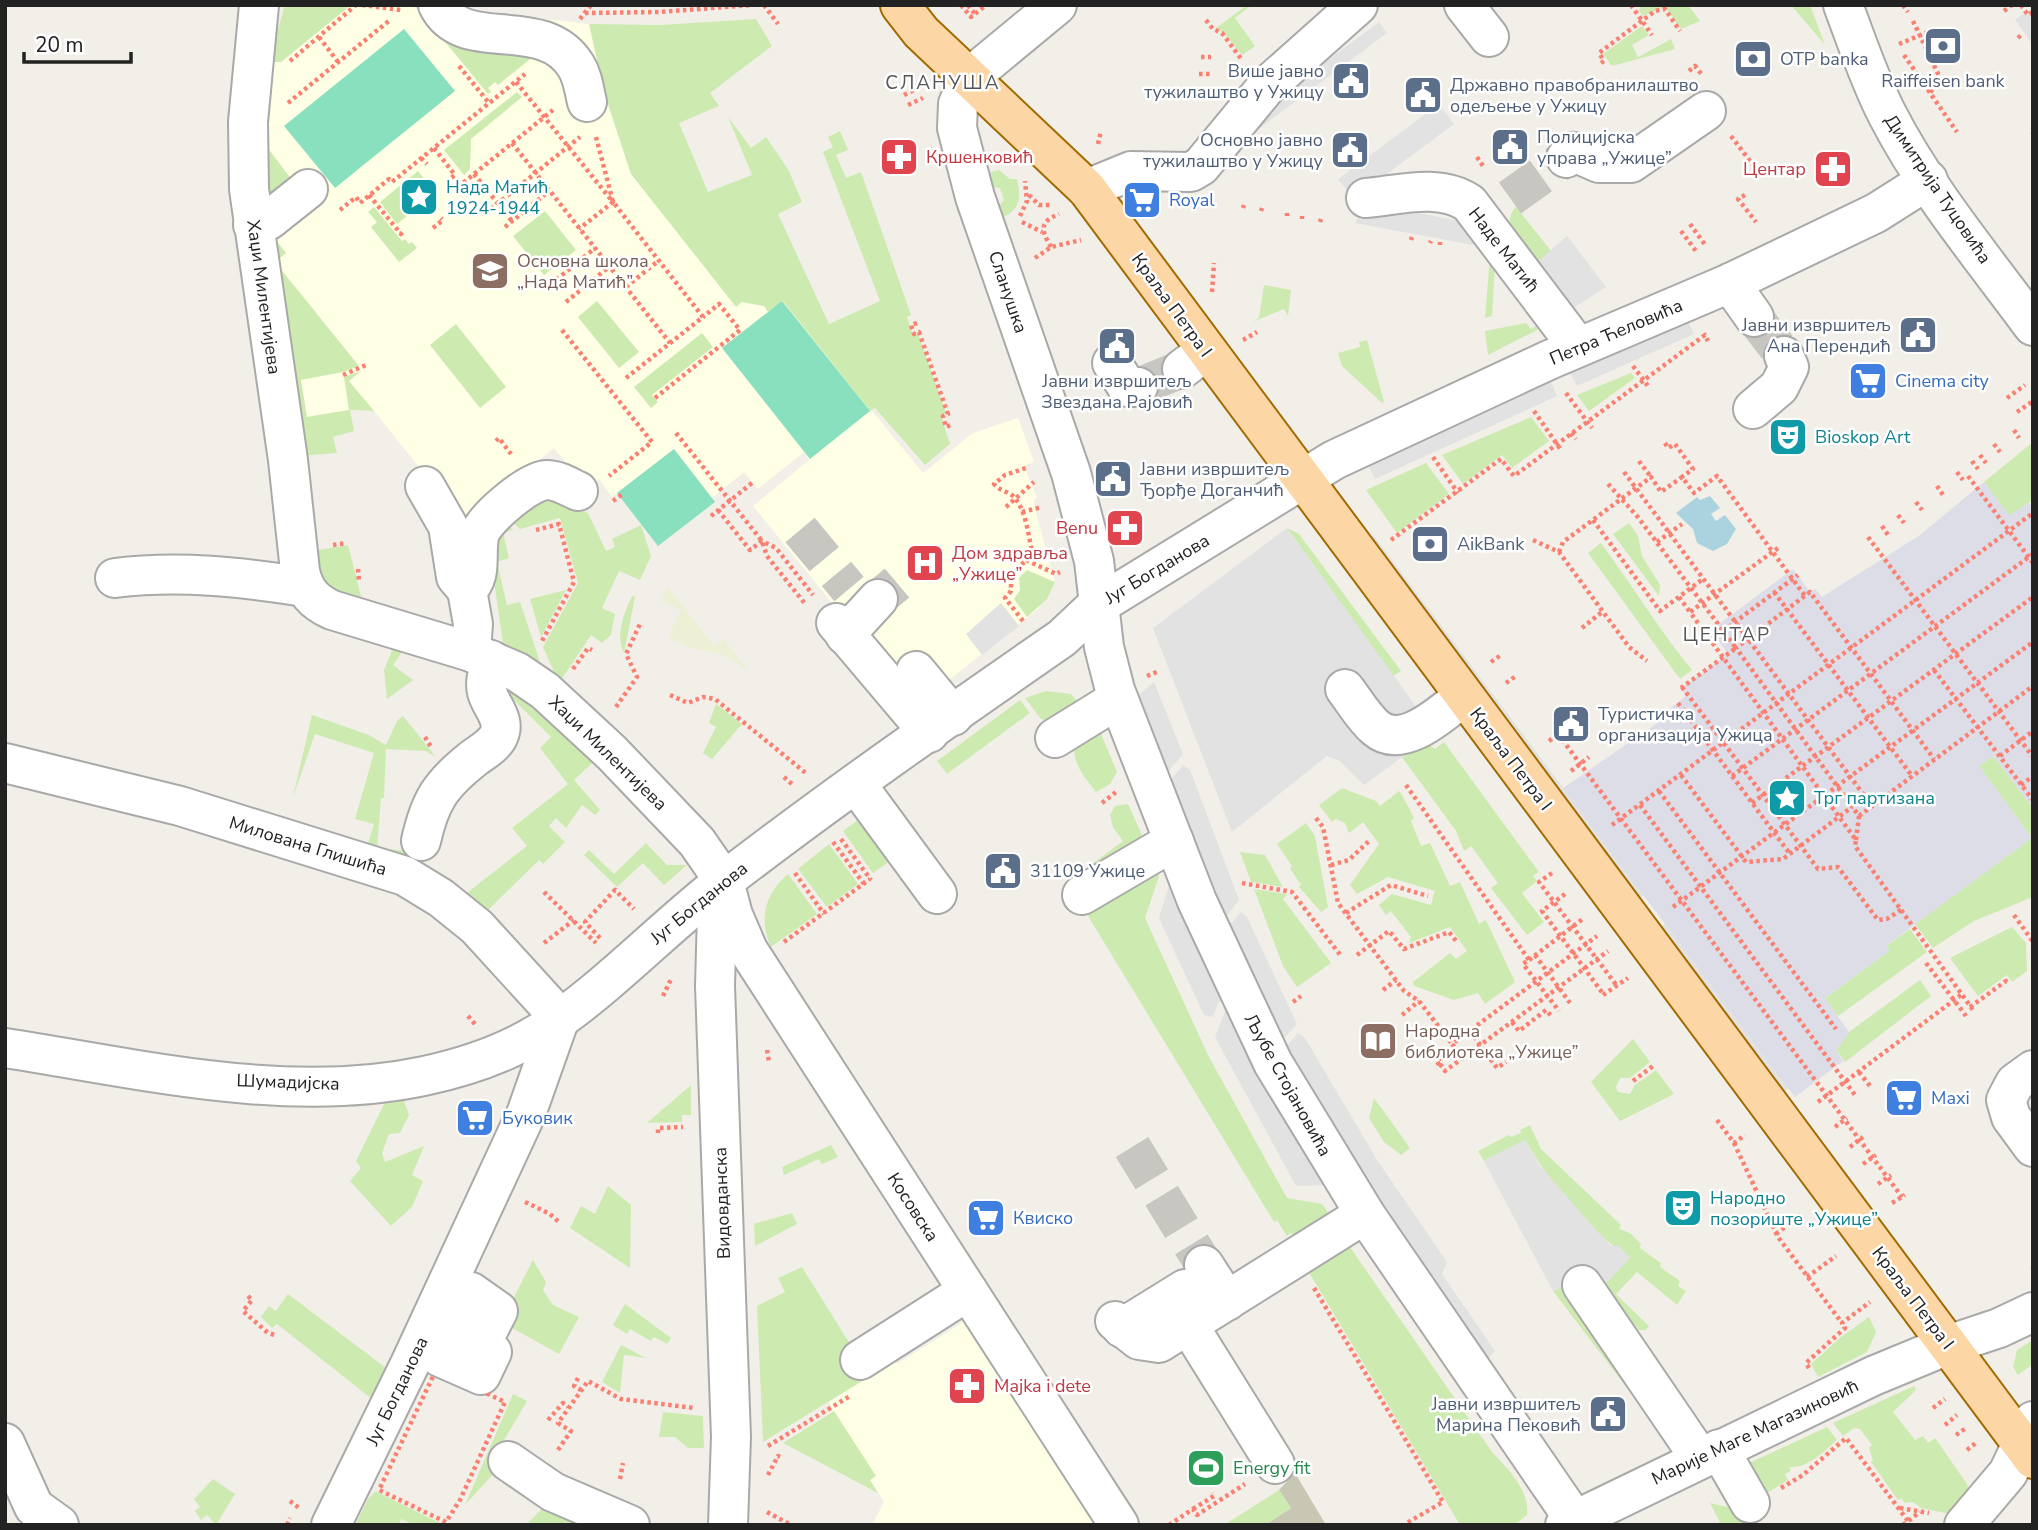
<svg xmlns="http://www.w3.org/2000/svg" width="2038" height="1530" font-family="'Nunito Sans',sans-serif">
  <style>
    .education { fill: #ffffe5 }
    .construction { fill: #c7c7b4 }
    .farmland { fill: #eef0d5 }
    .grass { fill: #cdebb0 }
    .pitch { fill: #88e0be }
    .parking { fill: #e2e2e2 }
    .plaza { fill: #dddde8 }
    .water { fill: #aad3df }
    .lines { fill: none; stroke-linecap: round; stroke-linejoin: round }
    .minor-tunnel { stroke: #c8c6c1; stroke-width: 38; stroke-dasharray: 38 19; stroke-linecap: butt }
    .minor-casing { stroke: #a9a9a9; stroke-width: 42 }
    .major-casing { stroke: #a06b00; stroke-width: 42 }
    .path { stroke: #fa8072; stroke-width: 4.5; stroke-dasharray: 3.5 3.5; stroke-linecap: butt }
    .minor { stroke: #fff; stroke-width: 38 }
    .major { stroke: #fcd6a4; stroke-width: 38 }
    .labels { text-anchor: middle; stroke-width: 5; stroke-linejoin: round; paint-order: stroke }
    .service-label { font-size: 18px; fill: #4e5e75; stroke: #fff; text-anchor: start }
    .health-label { font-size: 18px; fill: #be3a42; stroke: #fff; text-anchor: start }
    .culture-label { font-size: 18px; fill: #0d838f; stroke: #fff; text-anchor: start }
    .street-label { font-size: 18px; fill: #222; stroke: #fff }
    .shop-label { font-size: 18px; fill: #366cbe; stroke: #fff; text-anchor: start }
    .education-label { font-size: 18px; fill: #785e54; stroke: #fff; text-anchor: start }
    .leisure-label { font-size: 18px; fill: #27864d; stroke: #fff; text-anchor: start }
    .neighbourhood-label { font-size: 19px; letter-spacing: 2px; fill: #555; stroke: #fff }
  </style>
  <rect width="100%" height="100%" fill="#f2efe9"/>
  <g class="education">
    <path d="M351,5L414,7L442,38L480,12L589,24L605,95L631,174L736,306L741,302L764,306L782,301L923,473L973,433L1018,418L1034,462L1024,466L1037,498L1034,500L1037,517L1055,582L1038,609L953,677L917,694L835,601L832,603L753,506L809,460L804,452L758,489L744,472L712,498L674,449L612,497L599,479L587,489L554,448L463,522L374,411L350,410L301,418L279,318L267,142L273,62H281Z"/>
    <path d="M965,1321L1009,1391L1096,1525H872L884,1502L870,1480L791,1438L833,1411L829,1402L895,1361L897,1364Z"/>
  </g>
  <path class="construction" d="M1295,1473L1326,1525H1265L1291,1508L1279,1490Z"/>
  <path class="farmland" d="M667,586L714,646L724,639L749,671L721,654L691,648L668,638L681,610L661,601Z"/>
  <g class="grass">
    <path d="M285,5H351L281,62H273L267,147L292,180L267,209L261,177L272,27L278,29Z"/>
    <path d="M1247,5H1252L1235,18L1255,46L1242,55L1223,32L1216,28Z"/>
    <path d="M1641,5H1688L1700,21L1681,29L1665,7L1643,16L1639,11Z"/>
    <path d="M1791,5H1810L1825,45Z"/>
    <path d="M756,19L772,46L710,93L719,106L679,123L708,192L752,175L728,117L751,148L766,137L789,171L802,202L778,214L829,324L880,301L823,152L833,147L828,137L840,131L848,150L836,155L846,178L861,172L911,315L907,317L913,335L918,334L946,413L941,416L950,444L925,465L875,408L870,411L783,301L768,312L764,306L742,302L736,307L631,174L605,95L589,24L660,25Z"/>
    <path d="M1642,26L1649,35L1632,45L1638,57L1671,39L1675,49L1612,66L1603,54Z"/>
    <path d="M442,38L535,55L498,85L495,82L488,88L491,92L488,94Z"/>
    <path d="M517,92L522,97L471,139L470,169L464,175L444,150Z"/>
    <path d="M999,170L1010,179H1017C1021,197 1021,209 1003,217L999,206L1004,200L1000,188L992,187L991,172Z"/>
    <path d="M418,171L436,193L397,224L380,202Z"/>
    <path d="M374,207L402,241L405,239L409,244L412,242L417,248L399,262L371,227L377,222L368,212Z"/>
    <path d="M1516,207L1552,252L1534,265C1523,248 1498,225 1516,207Z"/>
    <path d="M545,211L576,250L544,275L513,236Z"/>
    <path d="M272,235L286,253L275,262L359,366L343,372L301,380L307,417L349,410L344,377L361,371L349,381L374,411L350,410L354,431L333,437L337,453L299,456Z"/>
    <path d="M1490,255L1495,265L1492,316L1485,318Z"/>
    <path d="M1264,285L1291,290L1288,316L1284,309L1253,322L1259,318Z"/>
    <path d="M597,301L639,352L619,368L578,317Z"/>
    <path d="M1526,323L1531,329L1538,325L1537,330L1488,355L1485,331Z"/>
    <path d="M456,324L506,387L480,408L430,345Z"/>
    <path d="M702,333L713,347L652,395L658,402L651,408L634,387Z"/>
    <path d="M1367,340L1384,402L1382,403L1342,366L1338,353L1360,347L1359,342Z"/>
    <path d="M1631,373L1635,378L1589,411L1577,395Z"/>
    <path d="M1531,417L1549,441L1512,468L1502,455L1463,484L1442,455Z"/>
    <path d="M2033,442V500L2009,516L1984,482Z"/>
    <path d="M1426,463L1449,494L1397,533L1366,490Z"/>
    <path d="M552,497L588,513L606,551L615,547L612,539L641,525L651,556L640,580L619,571L602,608L615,614L611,635L602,643L591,635L559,683L543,647L578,583L560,518L520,529L510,520Z"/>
    <path d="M505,523L513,530L503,533L509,558L497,562L507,605L520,602L543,671L504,650L491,561Z"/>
    <path d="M1629,523L1638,536L1642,556L1660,585L1659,596L1613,534Z"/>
    <path d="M1287,528L1299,534L1401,671L1393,676Z"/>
    <path d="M1601,543C1632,585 1659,630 1692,670L1680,679L1588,553Z"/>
    <path d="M348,545L364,608L324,589L313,551Z"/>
    <path d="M1027,570L1055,582L1047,599L1027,617L1014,599L1020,590L1019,578Z"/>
    <path d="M566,590L541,637L530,599Z"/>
    <path d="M632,596L635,597L624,653C615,634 624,614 632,596Z"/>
    <path d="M395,643L407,645L393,665L413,680L387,699L384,670Z"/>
    <path d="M503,682L599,757L574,780L600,810L595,815L582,805L566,828L556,818L549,826L565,842L543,864L539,860L482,916L463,896L527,846L512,828L568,784L540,748L551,737L509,695Z"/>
    <path d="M1046,691L1071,694L1079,703L1048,721L1041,719L1025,698Z"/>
    <path d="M1020,700L1030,713L947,774L937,761Z"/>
    <path d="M716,704L742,724L712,759L703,753L716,727L709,723Z"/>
    <path d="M312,715L369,735L386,745L397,721L403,716L436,757L426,751L386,749L384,798H381L377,848L409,851L420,857L407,867L366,850L374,824L355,819L374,753L315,734L293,797Z"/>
    <path d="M1095,729L1101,734L1117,772L1110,784L1096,792C1085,777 1074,767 1074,747Z"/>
    <path d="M1424,741L1435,749L1444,742L1539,872L1533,876L1537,881L1522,893L1544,922L1527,935L1491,888L1498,883L1471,846L1464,851L1456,831L1402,757Z"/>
    <path d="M1993,756L2033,808V897L1974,921L1933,948L1915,924L2032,838L1979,766Z"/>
    <path d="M1342,788L1376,801L1380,806L1399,791L1401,793L1414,818L1411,821L1421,846L1430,843L1450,886L1460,882L1479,924L1486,920L1515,982L1485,1004L1478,993L1454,1000L1414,986L1413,982L1450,953L1456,959L1467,951L1450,927L1409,943L1411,937L1391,911L1386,915L1379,905L1392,894L1431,905L1435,891L1388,877L1357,894L1350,885L1379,844L1363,822L1349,833L1345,823L1336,819L1332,822L1319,805Z"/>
    <path d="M1128,804L1146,844L1072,879L1123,841L1113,827L1110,815L1115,806Z"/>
    <path d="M865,815L897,856L873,873L843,831Z"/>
    <path d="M1306,823L1315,836L1328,907L1321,912L1299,887L1301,885L1290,868L1292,866L1277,844Z"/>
    <path d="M646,843L667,865H687L664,885L643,863L617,887L584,855L589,850L614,874Z"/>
    <path d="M829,844L858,884L827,907L798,869Z"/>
    <path d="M1240,852L1265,855L1283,887L1251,882Z"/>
    <path d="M1156,867L1159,876L1145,918L1209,1057L1287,1198L1322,1204L1332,1218L1295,1238L1291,1233L1287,1236L1277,1220L1274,1222L1085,911Z"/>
    <path d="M788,874L817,914L771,947C758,920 765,893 788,874Z"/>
    <path d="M1254,889L1287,894L1283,899L1331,963L1297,987L1283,966Z"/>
    <path d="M2012,927L2026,943L2027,971L2012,982L2007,975L1978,996L1950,958Z"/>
    <path d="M1910,929L1927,952L1838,1016L1824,999L1889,951L1886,946Z"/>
    <path d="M1920,980L1931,996L1845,1062L1836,1050L1849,1032Z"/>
    <path d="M1633,1039L1650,1062L1630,1078H1620L1616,1087L1618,1092L1630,1094L1635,1085L1656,1070L1674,1094L1620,1121L1591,1082Z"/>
    <path d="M691,1085V1115H682V1122L647,1123Z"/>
    <path d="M401,1093L409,1115L400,1133L389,1134L382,1153L385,1162L424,1146L412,1175L423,1181L412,1207L391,1226L350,1181L361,1168L356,1161L388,1096Z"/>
    <path d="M1374,1098L1410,1148L1401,1155L1384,1142L1369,1118Z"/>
    <path d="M1530,1125L1541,1149L1621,1225L1619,1229L1630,1233L1641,1244L1640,1248L1661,1263L1660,1267L1680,1281L1678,1286L1686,1291L1677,1305L1637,1272L1616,1294L1649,1326L1646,1330H1638L1637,1326H1632L1597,1287L1608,1281L1630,1257C1590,1234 1548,1180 1525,1140L1484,1161L1478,1151L1509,1135L1511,1137L1521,1133L1520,1130Z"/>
    <path d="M831,1145L838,1157L822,1164L819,1159L784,1175L782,1167Z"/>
    <path d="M608,1186L631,1205L630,1268L570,1228L581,1206L595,1214Z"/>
    <path d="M792,1213L797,1224L755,1246L754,1224Z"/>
    <path d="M1350,1247L1492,1452C1508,1469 1530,1490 1527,1515L1514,1525H1460L1307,1269L1340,1249Z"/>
    <path d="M533,1260L546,1282L543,1290L553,1305L579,1317L559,1354L496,1319L512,1301Z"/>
    <path d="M802,1267L870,1376L763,1442L757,1306L785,1292L778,1278Z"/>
    <path d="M1568,1284L1663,1435L1553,1291Z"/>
    <path d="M288,1294L386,1368L372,1399L277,1324L272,1328L261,1317L269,1306L276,1311Z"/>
    <path d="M625,1304L671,1338L667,1344L654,1337L651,1341L630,1329L627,1334L613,1325Z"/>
    <path d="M1869,1317L1876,1332L1867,1352L1818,1377L1811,1364L1841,1337Z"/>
    <path d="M2033,1340V1364L2018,1375L2013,1367L2017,1350Z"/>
    <path d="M621,1345L646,1358L624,1355L620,1393L602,1382Z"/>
    <path d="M1914,1386L1916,1390L1893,1412L1915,1440L1923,1436L1928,1443L1935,1438L1967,1484L1969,1491L1950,1514L1921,1508L1913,1502L1905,1503L1901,1498L1898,1500L1871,1462L1873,1460L1869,1448L1872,1445L1860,1429L1854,1428L1843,1436L1833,1423Z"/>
    <path d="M513,1394L527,1401L493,1459L496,1471L465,1505Z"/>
    <path d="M834,1411L876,1476L870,1480L878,1493L783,1443Z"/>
    <path d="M663,1412L703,1416L704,1448H688L675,1437H659Z"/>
    <path d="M1827,1427L1837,1440C1822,1453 1807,1469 1789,1467L1791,1471L1785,1474L1788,1480L1759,1498L1747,1464Z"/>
    <path d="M213,1479L235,1494L216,1525L207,1515L201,1520L195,1511L200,1507L194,1499Z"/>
    <path d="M1279,1490L1291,1508L1265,1525H1224Z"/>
    <path d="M376,1491L379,1493L444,1525H414L401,1519L399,1525H355L368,1499Z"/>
    <path d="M550,1501L582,1525H526Z"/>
    <path d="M1710,1503L1741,1510L1751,1525H1715L1720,1522Z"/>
  </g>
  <g class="pitch">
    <path d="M404,29L455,91L335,188L284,126Z"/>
    <path d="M782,301L870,411L810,459L722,348Z"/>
    <path d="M674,449L715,502L658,546L617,493Z"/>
  </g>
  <g class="parking">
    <path d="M2033,7V45L2015,20Z"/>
    <path d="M1379,22L1387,33L1244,140L1235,129Z"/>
    <path d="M1439,104L1454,124L1353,199L1338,179Z"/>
    <path d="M1367,203L1475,224L1479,246L1355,223Z"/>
    <path d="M1567,236L1606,287L1570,310L1534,265Z"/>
    <path d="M1684,313L1694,334L1577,386L1567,366Z"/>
    <path d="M1548,375L1557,396L1375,479L1365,459Z"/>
    <path d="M1287,528L1435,733L1364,785L1340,761L1327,756L1232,832L1153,628Z"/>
    <path d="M1373,535L1644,895L1634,903L1364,542Z"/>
    <path d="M1001,603L1019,626L982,655L966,634Z"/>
    <path d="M1154,682L1183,754L1165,775L1137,697Z"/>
    <path d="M1183,765L1190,770L1239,900L1223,921L1170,781Z"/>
    <path d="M1171,879L1224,1001L1219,1002L1212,1017L1204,1015L1159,918Z"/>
    <path d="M1241,912L1247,917L1297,1024L1281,1042L1228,927Z"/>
    <path d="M1665,924L1789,1088L1779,1096L1655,931Z"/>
    <path d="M1227,1007L1281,1112L1325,1185L1296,1186L1215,1037Z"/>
    <path d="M1298,1033L1305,1038L1377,1160L1447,1262L1442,1274L1495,1351L1486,1361L1347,1157L1286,1047Z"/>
    <path d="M1525,1140L1540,1166L1597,1231L1611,1246L1618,1245L1630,1258L1608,1281L1597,1287L1568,1284L1553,1291L1484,1161Z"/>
  </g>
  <path class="plaza" d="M1984,482L2009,515L2029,503L2033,508V808L1993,756L1979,766L2032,838L1887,945L1889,951L1825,998L1849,1032L1836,1050L1843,1061L1795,1097L1563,788L1669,715L1667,711L1686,696L1681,688L1728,654L1711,630L1793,569L1810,592L1815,589L1822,597L1920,535Z"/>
  <path class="water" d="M1710,496L1720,508L1711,514L1716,521L1725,515L1736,529L1727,544L1713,551L1697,543L1693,529L1676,513L1697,497L1700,500Z"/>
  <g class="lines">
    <g class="minor-tunnel">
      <path d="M1510,198L1566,158"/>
      <path d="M1754,317L1784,356"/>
      <path d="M1138,387L1182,369"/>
      <path d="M800,530L849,589"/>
      <path d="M878,599L897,583"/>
      <path d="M1132,1147L1204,1265"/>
    </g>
    <g class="minor-casing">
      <g id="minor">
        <path d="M259,5L248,122L249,189L288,460L300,571C304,591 314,602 332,610L471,652L517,672L545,691L612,753L697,842L724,881L733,915L748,950L1119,1525"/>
        <path d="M438,5C463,56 543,12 576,66C583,77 584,90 587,102"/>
        <path d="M1057,5L970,77L958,104L957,128L975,197L1071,473L1094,561L1104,647L1115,690L1197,901L1273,1063L1365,1214L1574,1519"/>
        <path d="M1464,5L1489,37"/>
        <path d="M1843,5C1857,42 1869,79 1887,114C1926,190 1983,258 2033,326"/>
        <path d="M1566,158L1574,152L1599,163H1631L1706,111"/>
        <path d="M1087,189L1131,171L1191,172L1201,166L1267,86L1358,5"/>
        <path d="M1366,198C1399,195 1439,183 1469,203L1578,347"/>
        <path d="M253,225L269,220L308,189"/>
        <path d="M1730,283L1754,317"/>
        <path d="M1112,363L1127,387H1138"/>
        <path d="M1182,369L1206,351"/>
        <path d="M1753,409L1779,387L1789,367L1784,356"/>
        <path d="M425,486L448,526L456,577L467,590"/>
        <path d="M115,578C179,570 242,577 304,587"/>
        <path d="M467,590C484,575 474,553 480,533C486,517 530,480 547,480C558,480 569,487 578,491"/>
        <path d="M467,590L473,624L471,652"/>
        <path d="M836,623L929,733"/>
        <path d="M845,635L878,599"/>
        <path d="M916,671L953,716"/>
        <path d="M1345,689C1355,702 1364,718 1376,728C1403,751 1443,712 1464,696"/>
        <path d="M1055,738L1118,699"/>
        <path d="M5,763L180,806L405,876L441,898L477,927L560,1018"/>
        <path d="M857,785L937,894"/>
        <path d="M421,841C430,800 441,784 474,758C482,752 493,746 498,737C507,720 491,707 487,692C484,681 489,670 491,660"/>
        <path d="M722,890L717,913L715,986L731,1437L728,1525"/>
        <path d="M1082,895L1174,841"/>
        <path d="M5,1048C141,1069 288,1105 424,1076C466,1067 507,1053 542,1031C605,991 664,927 724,881C833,797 948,717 1062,638L1095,607L1334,460L1549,360L1730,283L1876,213L1928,180"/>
        <path d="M2033,1070L2015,1083L2006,1100L2011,1117L2033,1147"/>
        <path d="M1204,1265L1227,1301"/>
        <path d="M1582,1285L1700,1458"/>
        <path d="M471,1292L498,1311L480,1346L492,1352L481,1375L440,1357Z"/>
        <path d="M1115,1321L1139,1340L1159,1343L1365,1214"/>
        <path d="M1189,1326L1275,1464"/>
        <path d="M1122,1328L1185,1289"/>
        <path d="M860,1360L968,1291"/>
        <path d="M5,1443L34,1507L59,1525"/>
        <path d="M1719,1449L1750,1503"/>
        <path d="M508,1461L553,1492L630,1525"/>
        <path d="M331,1525L410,1364L526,1114L560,1018"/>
        <path d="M1565,1525L1873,1376L1948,1345L1999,1328L2033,1312"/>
        <path d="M1964,1525L2008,1473L2033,1421"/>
      </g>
    </g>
    <g class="major-casing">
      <path id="major" d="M900,5L921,32L1087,189L2033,1459"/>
    </g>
    <g class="path">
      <path d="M362,5L401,10"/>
      <path d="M764,5L778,24"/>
      <path d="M961,5L971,17L986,5"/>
      <path d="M968,5L975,14"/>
      <path d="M1631,5L1652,35"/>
      <path d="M1903,5L1908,12"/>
      <path d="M2021,5L2028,15L2033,12"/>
      <path d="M2004,11L2012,5"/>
      <path d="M585,13L660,12L752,5"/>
      <path d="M580,19L591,5"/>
      <path d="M1206,20L1213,29L1222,33L1242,60"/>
      <path d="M1913,21L1940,78L1930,93"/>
      <path d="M319,37L338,62"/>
      <path d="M2018,38L2021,35"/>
      <path d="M1899,44L1928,32"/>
      <path d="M1904,55L1957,132"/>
      <path d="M1201,57H1211"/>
      <path d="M290,61L356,5"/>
      <path d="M1601,63L1604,61L1599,53L1655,11L1665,9L1680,31"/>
      <path d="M1805,64L1810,61"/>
      <path d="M459,66L489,103"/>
      <path d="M1689,71L1695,66L1703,76"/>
      <path d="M1199,74H1211"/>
      <path d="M516,82L613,202L579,229"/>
      <path d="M904,95L920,87"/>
      <path d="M288,103L390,20"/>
      <path d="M908,105L923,98"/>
      <path d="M2032,132L2033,133"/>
      <path d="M1731,136L1753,165"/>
      <path d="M596,137L613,202L703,317L626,378"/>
      <path d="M512,143L670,343"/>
      <path d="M1098,144L1101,131"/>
      <path d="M434,148L455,175L451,178"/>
      <path d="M1477,157L1483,166"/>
      <path d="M421,158L427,164"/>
      <path d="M474,174L512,221"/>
      <path d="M458,187L553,110"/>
      <path d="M369,195L401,234L403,231"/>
      <path d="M1029,195L1039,205H1050"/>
      <path d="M1745,195L1738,199L1756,222"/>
      <path d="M1243,208L1244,205"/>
      <path d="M491,209L580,137"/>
      <path d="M340,210L356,197L360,203L389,179L392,182L525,74"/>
      <path d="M1261,211L1262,208"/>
      <path d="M1020,216L1027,201L1025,181"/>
      <path d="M1287,216V213"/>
      <path d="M1302,219V216"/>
      <path d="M1022,222L1042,232"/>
      <path d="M1320,222L1321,219"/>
      <path d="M1690,224L1706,246"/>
      <path d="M505,227L549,191"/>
      <path d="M433,228L443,220L441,218"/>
      <path d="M1681,231L1696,251"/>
      <path d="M1411,240L1412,237"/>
      <path d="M1430,243L1431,241"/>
      <path d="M1440,245V242"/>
      <path d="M1051,247C1041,230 1039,222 1059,214"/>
      <path d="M1035,258L1051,247L1081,240"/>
      <path d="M551,284L595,248"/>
      <path d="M626,287L658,261"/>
      <path d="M1212,292L1214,263"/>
      <path d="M566,302L610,266"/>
      <path d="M917,323L911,325L914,334L919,332L948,414L943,416L946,427L953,424"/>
      <path d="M562,330L652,442L609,476"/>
      <path d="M1243,340L1257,332"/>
      <path d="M1633,366L1648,386"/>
      <path d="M343,375L366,365"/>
      <path d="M1566,393L1592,428"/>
      <path d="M655,398L740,330L719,304L703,317"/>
      <path d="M2007,398L2025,385"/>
      <path d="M1534,411L1561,450"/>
      <path d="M2017,412L2033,401"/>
      <path d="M2014,430L2019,438"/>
      <path d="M676,433L762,541L767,556L806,605"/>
      <path d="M1571,433L1576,439"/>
      <path d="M496,441L499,438L511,454"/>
      <path d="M1665,443L1668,448L1675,444L1693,469L1682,477"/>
      <path d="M1994,444L2000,452"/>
      <path d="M1980,455L1986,463"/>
      <path d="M1433,457L1458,493"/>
      <path d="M1639,461L1651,477"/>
      <path d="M1972,461L1978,469"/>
      <path d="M1624,472L1872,806"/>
      <path d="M1957,472L1963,480"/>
      <path d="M1968,476L2033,563"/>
      <path d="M1608,484L1637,516L1736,648L1681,688"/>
      <path d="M1937,486L1943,495"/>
      <path d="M613,501L624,493"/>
      <path d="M1916,502L1922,510"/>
      <path d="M1006,507L1034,482"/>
      <path d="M718,510L750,550L762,541L776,548L813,595"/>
      <path d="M1022,512L1042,507"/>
      <path d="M1898,515L1904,523"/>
      <path d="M711,516L752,483"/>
      <path d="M1593,520L1660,611L1703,579"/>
      <path d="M1882,526L1888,535"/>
      <path d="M536,530L559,524L574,582L541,643"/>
      <path d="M1868,537L2033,757"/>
      <path d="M1391,540L1501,459L1514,476L1705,335L1708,341"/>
      <path d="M1533,540L1559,552L1629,647L1647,661"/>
      <path d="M1657,542L1682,524"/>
      <path d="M333,545L346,543"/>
      <path d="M1778,548L1690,612L1856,840L1855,846L1973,1010"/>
      <path d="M1559,552L1563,542L1651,477L1661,492L1682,477L1694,493L1717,476L1805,596"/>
      <path d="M1033,555L1052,549"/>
      <path d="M1026,560L1056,574L1060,572"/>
      <path d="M358,569L359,581"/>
      <path d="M1774,592L1912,776"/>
      <path d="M1679,597L1690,612"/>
      <path d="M1023,621L1005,598L1011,591V573L1033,555C1028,537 1027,510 1013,496C1007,491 1000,491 994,484L1005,475L1029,467"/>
      <path d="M1582,628L1602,612"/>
      <path d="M1723,631L1798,575"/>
      <path d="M1491,662L1501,655"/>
      <path d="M573,669L588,648L592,650"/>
      <path d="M1934,670L2033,800"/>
      <path d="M1147,676L1159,671"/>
      <path d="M1506,683L1516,676"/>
      <path d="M1682,687L1818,869L1838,867L1878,920L1887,919L1902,909"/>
      <path d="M670,695L688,703L703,697L715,699L807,774"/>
      <path d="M1678,703L1790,854"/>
      <path d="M616,707L637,677L626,654L640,624L642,626"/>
      <path d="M1558,734L1902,1197"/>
      <path d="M425,737L431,747"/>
      <path d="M1549,741L1567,727"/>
      <path d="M2000,756L2033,731"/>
      <path d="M1571,771L1589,757"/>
      <path d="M1681,775L1746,862L1783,859L1852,807"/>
      <path d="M1732,776L2033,554"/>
      <path d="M784,777L793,785"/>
      <path d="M1406,785L1529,960L1523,964L1559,1011"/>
      <path d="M2021,785L2033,776"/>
      <path d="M1659,791L1836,1029"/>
      <path d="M1102,803L1116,792"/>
      <path d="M1752,803L2033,597"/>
      <path d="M1640,805L1855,1095"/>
      <path d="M1859,816L2033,686"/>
      <path d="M1316,818L1323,827L1338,903L1404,991L1419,1001L1452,1044"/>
      <path d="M1612,825L2033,513"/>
      <path d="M841,839L871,880"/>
      <path d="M1856,840L1859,816L1736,648L1810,592L1934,759"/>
      <path d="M833,842L864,884"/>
      <path d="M1331,865L1349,860L1370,840"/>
      <path d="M795,873L824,914"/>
      <path d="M1552,873L1539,882L1617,986"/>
      <path d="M1242,883L1292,892L1341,956"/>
      <path d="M544,892L596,943"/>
      <path d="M1565,894L1542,911L1604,995"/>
      <path d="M1673,907L2033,642"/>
      <path d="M1346,913L1391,885L1428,896"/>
      <path d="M2014,915L2033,942"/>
      <path d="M600,938L585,922L615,890L634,909"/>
      <path d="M784,942L870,879"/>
      <path d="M544,943L574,920"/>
      <path d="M1357,955L1389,931L1404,949L1449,932L1457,942"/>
      <path d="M1535,955L1570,1003"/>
      <path d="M1529,960L1584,918"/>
      <path d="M1926,963L1966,1016"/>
      <path d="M1383,990L1396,980"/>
      <path d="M1603,995L1628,978"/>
      <path d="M663,996L672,977"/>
      <path d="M1293,1002L1301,996"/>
      <path d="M1970,1007L2006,981L2008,984"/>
      <path d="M1402,1015L1419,1001"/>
      <path d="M468,1016L475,1024"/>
      <path d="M1512,1022L1519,1031L1546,1010L1552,1017"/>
      <path d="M1470,1031L1497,1068L1506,1062"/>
      <path d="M767,1050L769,1062"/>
      <path d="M1431,1055L1438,1051L1442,1056"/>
      <path d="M1440,1064L1445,1071L1608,951"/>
      <path d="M1439,1065L1437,1061L1455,1048L1452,1044L1597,936"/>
      <path d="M1859,1072L1870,1086"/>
      <path d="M1633,1081L1653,1066"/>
      <path d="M1818,1102L1961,995"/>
      <path d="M1717,1120L1734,1143L1745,1135"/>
      <path d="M1835,1127L1847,1118"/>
      <path d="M658,1133V1128L683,1127"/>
      <path d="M1734,1143L1778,1237L1842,1323"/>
      <path d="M1850,1147L1863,1137"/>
      <path d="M1863,1164L1876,1155"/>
      <path d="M1878,1184L1891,1175"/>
      <path d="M525,1202L550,1214L560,1223"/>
      <path d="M1892,1203L1905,1195"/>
      <path d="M1776,1234L1803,1213"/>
      <path d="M2032,1267L2033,1268"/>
      <path d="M1807,1277L1836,1256"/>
      <path d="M1314,1288L1443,1502L1405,1524"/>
      <path d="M248,1296L252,1300L243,1311L268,1333L275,1335"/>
      <path d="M1809,1368L1806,1363L1845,1328L1842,1323L1870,1302"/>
      <path d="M436,1370L505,1402L460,1500L446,1522L379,1490Z"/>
      <path d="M578,1378L574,1386L581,1390"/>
      <path d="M1933,1408L1945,1399"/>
      <path d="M548,1420L563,1403L568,1407"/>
      <path d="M1945,1425L1957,1415"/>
      <path d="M1956,1435L1966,1428"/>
      <path d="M768,1446L850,1396"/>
      <path d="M558,1450L571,1431L558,1423L588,1381L621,1399L694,1408"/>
      <path d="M1967,1450L1977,1442"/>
      <path d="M768,1475L778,1456L780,1457"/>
      <path d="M620,1479L623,1463"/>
      <path d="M1781,1488L1803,1475L1846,1438L1908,1521"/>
      <path d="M290,1501L299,1508"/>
      <path d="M1900,1508L1929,1513"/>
      <path d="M1193,1509L1214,1496L1212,1493"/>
      <path d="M767,1512L791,1525"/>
      <path d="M287,1525L290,1518"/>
      <path d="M1169,1525L1193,1509L1197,1515L1245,1484"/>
      <path d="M1903,1525L1920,1512"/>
    </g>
    <use href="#minor" class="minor"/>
    <use href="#major" class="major"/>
  </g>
  <defs>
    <g id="bank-square" transform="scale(2.0125)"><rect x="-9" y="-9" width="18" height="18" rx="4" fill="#5c6f8a" stroke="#fff"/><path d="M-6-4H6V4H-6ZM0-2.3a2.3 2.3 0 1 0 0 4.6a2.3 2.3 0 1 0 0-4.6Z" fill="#fff"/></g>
    <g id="civic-square" transform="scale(2.0125)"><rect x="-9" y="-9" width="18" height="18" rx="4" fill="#5c6f8a" stroke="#fff"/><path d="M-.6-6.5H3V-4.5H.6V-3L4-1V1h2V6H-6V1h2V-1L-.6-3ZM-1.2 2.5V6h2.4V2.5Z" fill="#fff"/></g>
    <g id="pharmacy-square" transform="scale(2.0125)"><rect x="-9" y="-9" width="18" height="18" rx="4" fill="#e0444e" stroke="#fff"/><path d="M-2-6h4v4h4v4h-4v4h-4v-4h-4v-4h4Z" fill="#fff"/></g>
    <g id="sight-square" transform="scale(2.0125)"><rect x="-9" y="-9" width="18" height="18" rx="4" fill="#0f9aa8" stroke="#fff"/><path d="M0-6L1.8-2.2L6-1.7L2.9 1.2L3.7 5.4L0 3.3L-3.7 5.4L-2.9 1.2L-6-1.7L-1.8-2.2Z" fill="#fff"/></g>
    <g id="supermarket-square" transform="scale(2.0125)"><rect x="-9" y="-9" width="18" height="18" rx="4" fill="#3f7fe0" stroke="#fff"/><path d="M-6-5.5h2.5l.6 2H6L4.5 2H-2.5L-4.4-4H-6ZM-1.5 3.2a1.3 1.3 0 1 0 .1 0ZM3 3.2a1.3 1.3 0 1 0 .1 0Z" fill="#fff"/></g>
    <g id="school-square" transform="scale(2.0125)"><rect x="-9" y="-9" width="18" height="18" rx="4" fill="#8d6e63" stroke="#fff"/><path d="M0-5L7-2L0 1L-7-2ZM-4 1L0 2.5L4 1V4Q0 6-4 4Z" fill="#fff"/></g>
    <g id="theatre-square" transform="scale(2.0125)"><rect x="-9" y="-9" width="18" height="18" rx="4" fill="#0f9aa8" stroke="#fff"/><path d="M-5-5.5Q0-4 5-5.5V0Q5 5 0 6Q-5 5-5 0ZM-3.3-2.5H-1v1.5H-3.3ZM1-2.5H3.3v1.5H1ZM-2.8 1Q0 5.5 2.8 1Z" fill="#fff"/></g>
    <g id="hospital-square" transform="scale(2.0125)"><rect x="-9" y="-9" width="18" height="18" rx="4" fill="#e0444e" stroke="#fff"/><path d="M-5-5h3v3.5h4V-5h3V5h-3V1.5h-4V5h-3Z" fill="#fff"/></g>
    <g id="library-square" transform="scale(2.0125)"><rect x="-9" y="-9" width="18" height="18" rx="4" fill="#8d6e63" stroke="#fff"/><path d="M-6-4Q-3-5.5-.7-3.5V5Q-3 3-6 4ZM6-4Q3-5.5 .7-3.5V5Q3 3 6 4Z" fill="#fff"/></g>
    <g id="stadium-square" transform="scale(2.0125)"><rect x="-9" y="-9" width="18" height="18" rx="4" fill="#2e9e5b" stroke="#fff"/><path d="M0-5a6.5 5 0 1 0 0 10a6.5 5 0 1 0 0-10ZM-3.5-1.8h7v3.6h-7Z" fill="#fff"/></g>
  </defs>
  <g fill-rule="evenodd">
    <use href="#bank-square" x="1943" y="46"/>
    <use href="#bank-square" x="1753" y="59"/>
    <use href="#civic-square" x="1351" y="81"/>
    <use href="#civic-square" x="1423" y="95"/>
    <use href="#civic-square" x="1510" y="147"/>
    <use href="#civic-square" x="1350" y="150"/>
    <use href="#pharmacy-square" x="899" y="157"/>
    <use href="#pharmacy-square" x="1833" y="169"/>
    <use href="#sight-square" x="419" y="197"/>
    <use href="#supermarket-square" x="1142" y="200"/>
    <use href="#school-square" x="490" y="271"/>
    <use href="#civic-square" x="1918" y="335"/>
    <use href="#civic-square" x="1117" y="346"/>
    <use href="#supermarket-square" x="1868" y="381"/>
    <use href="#theatre-square" x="1788" y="437"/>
    <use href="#civic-square" x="1113" y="479"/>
    <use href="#pharmacy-square" x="1125" y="528"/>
    <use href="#bank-square" x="1430" y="544"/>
    <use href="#hospital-square" x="925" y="563"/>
    <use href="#civic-square" x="1571" y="724"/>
    <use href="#sight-square" x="1787" y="798"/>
    <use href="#civic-square" x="1003" y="871"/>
    <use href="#library-square" x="1378" y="1041"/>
    <use href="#supermarket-square" x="1904" y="1098"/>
    <use href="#supermarket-square" x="475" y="1118"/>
    <use href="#theatre-square" x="1683" y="1208"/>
    <use href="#supermarket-square" x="986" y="1218"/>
    <use href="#pharmacy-square" x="967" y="1386"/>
    <use href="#civic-square" x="1608" y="1414"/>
    <use href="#stadium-square" x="1206" y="1468"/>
  </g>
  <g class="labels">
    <g class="service-label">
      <text x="1780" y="65">OTP banka</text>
      <text x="1324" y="77" text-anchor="end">Више јавно<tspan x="1324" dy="21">тужилаштво у Ужицу</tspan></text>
      <text x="1943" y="87" text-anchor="middle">Raiffeisen bank</text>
      <text x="1450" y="91">Државно правобранилаштво<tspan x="1450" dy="21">одељење у Ужицу</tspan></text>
      <text x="1537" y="143">Полицијска<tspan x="1537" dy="21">управа „Ужице”</tspan></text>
      <text x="1323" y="146" text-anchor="end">Основно јавно<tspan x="1323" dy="21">тужилаштво у Ужицу</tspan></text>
      <text x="1891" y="331" text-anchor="end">Јавни извршитељ<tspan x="1891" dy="21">Ана Перендић</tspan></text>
      <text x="1117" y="387" text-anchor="middle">Јавни извршитељ<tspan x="1117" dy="21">Звездана Рајовић</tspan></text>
      <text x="1140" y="475">Јавни извршитељ<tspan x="1140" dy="21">Ђорђе Доганчић</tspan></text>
      <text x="1457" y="550">AikBank</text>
      <text x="1598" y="720">Туристичка<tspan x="1598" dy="21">организација Ужица</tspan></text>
      <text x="1030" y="877">31109 Ужице</text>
      <text x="1581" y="1410" text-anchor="end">Јавни извршитељ<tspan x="1581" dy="21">Марина Пековић</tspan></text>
    </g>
    <g class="health-label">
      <text x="926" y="163">Кршенковић</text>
      <text x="1806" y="175" text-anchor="end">Центар</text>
      <text x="1098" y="534" text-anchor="end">Benu</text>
      <text x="952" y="559">Дом здравља<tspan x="952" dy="21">„Ужице”</tspan></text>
      <text x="994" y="1392">Majka i dete</text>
    </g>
    <g class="culture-label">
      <text x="446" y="193">Нада Матић<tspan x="446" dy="21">1924-1944</tspan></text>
      <text x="1815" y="443">Bioskop Art</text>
      <text x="1814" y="804">Трг партизана</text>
      <text x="1710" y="1204">Народно<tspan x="1710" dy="21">позориште „Ужице”</tspan></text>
    </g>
    <g class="street-label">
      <text transform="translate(1938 189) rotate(56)" y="6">Димитрија Туцовића</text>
      <text transform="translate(1504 250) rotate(52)" y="6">Наде Матић</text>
      <text transform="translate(1008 292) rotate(71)" y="6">Сланушка</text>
      <text transform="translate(264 297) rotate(82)" y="6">Хаџи Милентијева</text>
      <text transform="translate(1172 305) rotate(54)" y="6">Краља Петра I</text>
      <text transform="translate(1616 332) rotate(-23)" y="6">Петра Ћеловића</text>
      <text transform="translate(1157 569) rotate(-31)" y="6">Југ Богданова</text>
      <text transform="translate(608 753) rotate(44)" y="6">Хаџи Милентијева</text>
      <text transform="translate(1511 759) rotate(53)" y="6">Краља Петра I</text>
      <text transform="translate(308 846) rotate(17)" y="6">Милована Глишића</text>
      <text transform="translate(699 903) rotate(-39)" y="6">Југ Богданова</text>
      <text transform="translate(288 1082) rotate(2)" y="6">Шумадијска</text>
      <text transform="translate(1288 1085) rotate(61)" y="6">Љубе Стојановића</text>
      <text transform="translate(722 1203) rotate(-92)" y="6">Видовданска</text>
      <text transform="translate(913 1207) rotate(57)" y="6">Косовска</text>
      <text transform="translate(1913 1298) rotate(53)" y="6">Краља Петра I</text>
      <text transform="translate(397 1391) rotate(-64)" y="6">Југ Богданова</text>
      <text transform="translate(1755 1432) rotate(-25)" y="6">Марије Маге Магазиновић</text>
    </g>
    <g class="shop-label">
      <text x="1169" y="206">Royal</text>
      <text x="1895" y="387">Cinema city</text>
      <text x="1931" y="1104">Maxi</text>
      <text x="502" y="1124">Буковик</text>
      <text x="1013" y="1224">Квиско</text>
    </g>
    <g class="education-label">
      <text x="517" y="267">Основна школа<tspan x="517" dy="21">„Нада Матић”</tspan></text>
      <text x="1405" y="1037">Народна<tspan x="1405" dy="21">библиотека „Ужице”</tspan></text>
    </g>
    <g class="leisure-label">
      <text x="1233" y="1474">Energy fit</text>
    </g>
    <g class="neighbourhood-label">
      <text x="943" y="89">СЛАНУША</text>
      <text x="1727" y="641">ЦЕНТАР</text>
    </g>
  </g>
  <rect width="2038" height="1530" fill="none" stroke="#222222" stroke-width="14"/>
  <path d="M24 52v10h107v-10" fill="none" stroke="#222222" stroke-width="3.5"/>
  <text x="35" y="52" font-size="21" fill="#222222" stroke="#ffffff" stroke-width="5" paint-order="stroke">20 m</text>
</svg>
